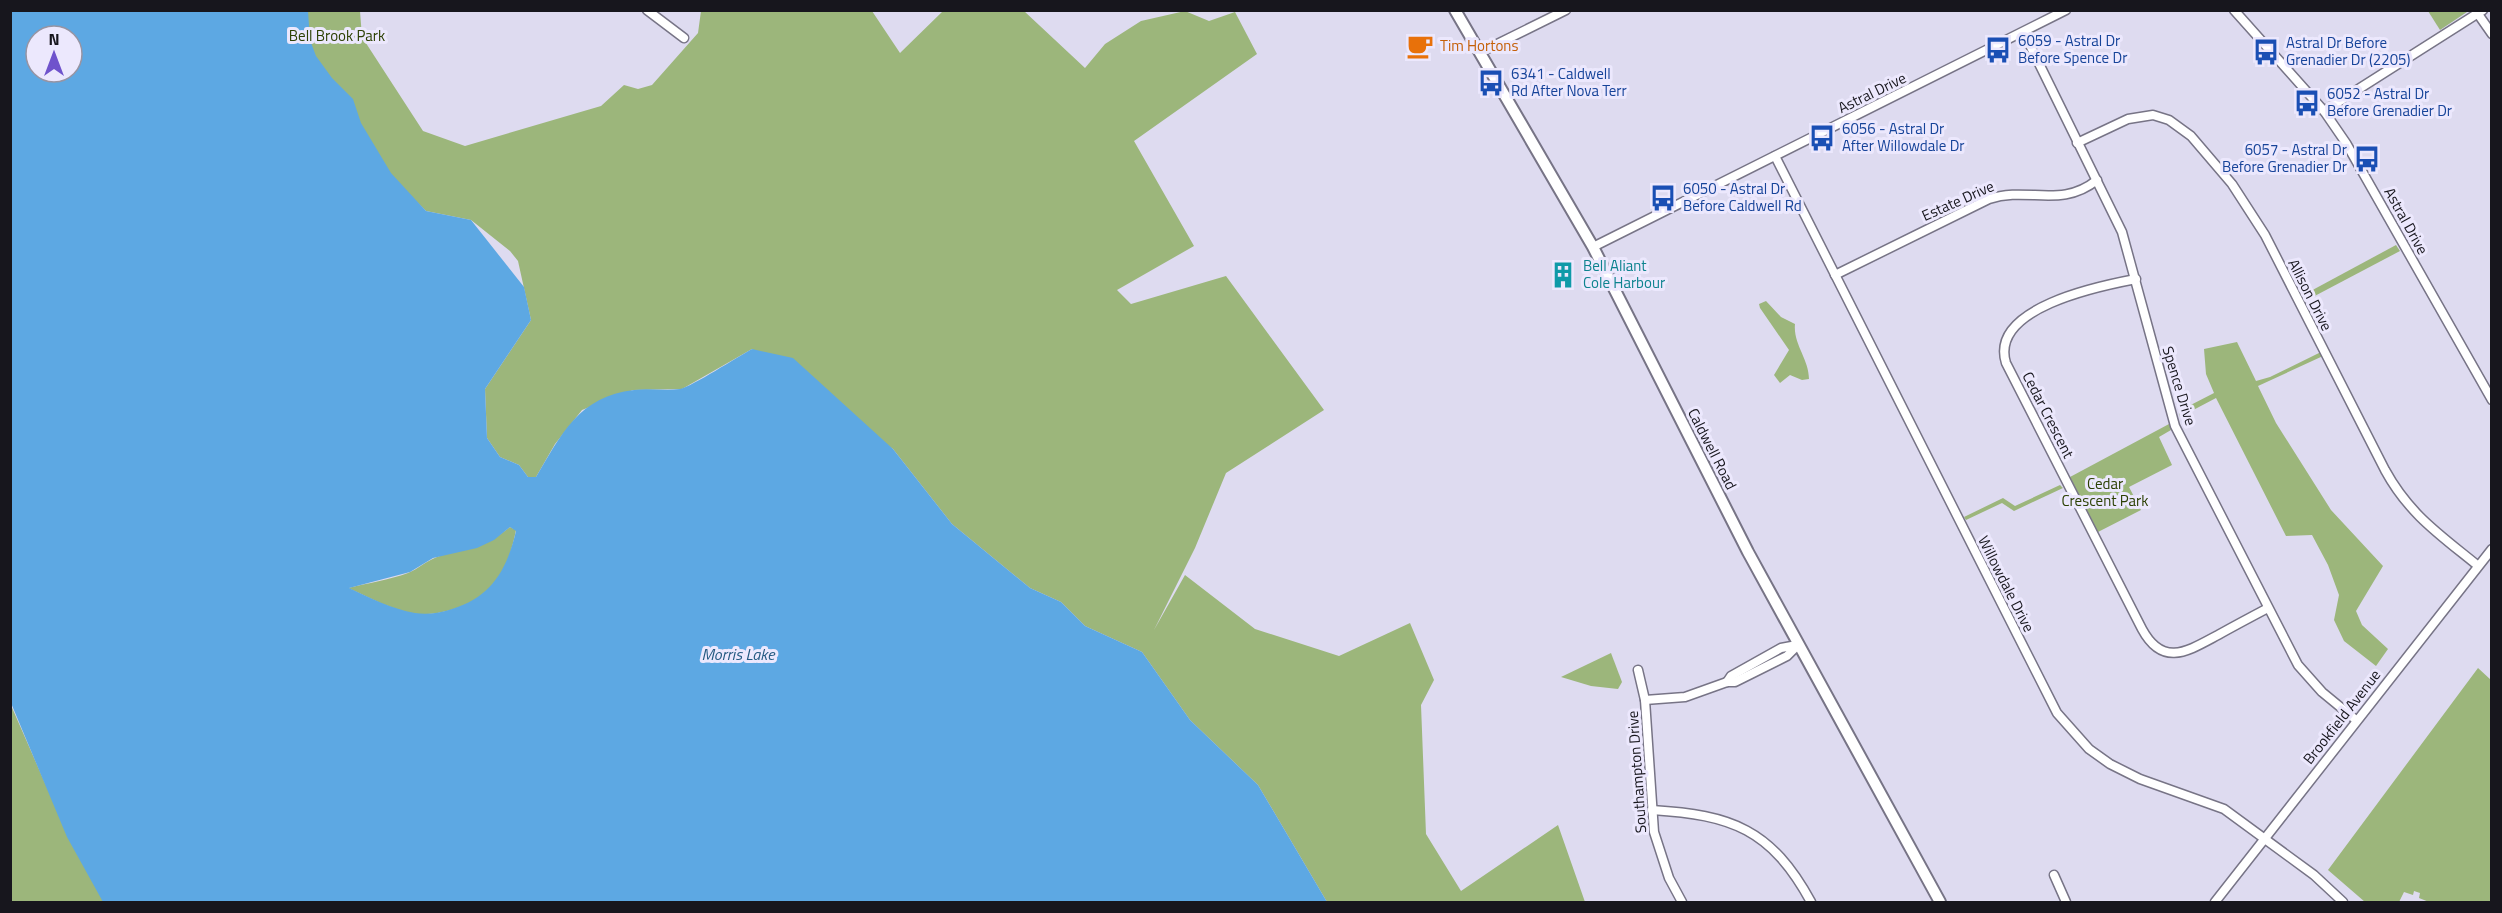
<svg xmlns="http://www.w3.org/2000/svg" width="2502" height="913" font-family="'Titillium Web',sans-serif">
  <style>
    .green { fill: #9cb67b }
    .water { fill: #5da8e3; fill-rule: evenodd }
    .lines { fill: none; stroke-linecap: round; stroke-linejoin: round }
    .minor-casing { stroke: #777486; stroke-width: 11 }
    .tertiary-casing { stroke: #777486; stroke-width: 14 }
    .minor { stroke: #fff; stroke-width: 8 }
    .tertiary { stroke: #fff; stroke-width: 10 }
    .labels { text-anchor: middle; stroke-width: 6; stroke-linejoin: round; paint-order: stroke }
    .park-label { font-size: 15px; fill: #2c4003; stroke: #ece8fd }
    .transit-label { font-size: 15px; fill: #164399; stroke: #ece8fd; text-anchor: start }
    .food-label { font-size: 15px; fill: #c56008; stroke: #ece8fd; text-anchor: start }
    .street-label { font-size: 15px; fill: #17161d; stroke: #ece8fd }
    .culture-label { font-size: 15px; fill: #0d838f; stroke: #ece8fd; text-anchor: start }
    .water-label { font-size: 16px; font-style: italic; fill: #235981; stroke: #ece8fd }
  </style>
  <rect width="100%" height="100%" fill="#dedbf0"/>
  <g class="green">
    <path d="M2470,10L2440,30L2428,11V10Z"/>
    <path d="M293,11H360L362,37L423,131L465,146L601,106L624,85L638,89L652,85L698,33L701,11H872L900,53L943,11H1024L1085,68L1105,44L1141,21L1185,11L1209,21L1235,12L1257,54L1134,141L1194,246L1117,290L1131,304L1226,276L1324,410L1226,473L1195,548L1154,630L1185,575L1255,629L1339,656L1410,623L1434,680L1421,705L1426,834L1461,891L1558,825L1585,902H1327L1258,785L1190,720L1142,652L1085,626L1061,602L1030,588L952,524L893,449L752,349L682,389L633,390L582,410L555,444L536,477H528L519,465L500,457L487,438L485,389L531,320L518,261L510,251L471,220L426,211L390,175L315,70Z"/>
    <path d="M2396,245L2400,251L2309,299L2307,293Z"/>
    <path d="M1766,301L1781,317L1795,324C1793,344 1809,359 1809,379L1802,380L1790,375L1780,383L1774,375L1789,350L1760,308L1759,304Z"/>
    <path d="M2237,342L2256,381L2270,377L2321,352L2323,356L2258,386L2276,423L2331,510L2383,566L2356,611L2362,625L2388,649L2376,666L2344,641L2334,620L2339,595L2328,565L2312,535L2286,536L2216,398L2180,417L2179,411L2214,393L2206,374L2204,349Z"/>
    <path d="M2169,424L2171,430L2159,437L2172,465L2129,487L2141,510L2098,532L2070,477Z"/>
    <path d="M2060,485L2063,488L2014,511L2002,503L1966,520L1964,517L2003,498L2015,506Z"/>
    <path d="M510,527L516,530C512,550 505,575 490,589C472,605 442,616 417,614C394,611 370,598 348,588C368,583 389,580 408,573C418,569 426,561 437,557C468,546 481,550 510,527Z"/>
    <path d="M1611,653L1622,682L1618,689L1591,686L1561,677Z"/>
    <path d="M2478,668L2491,680V902H2429L2419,898L2420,893L2414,891L2413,895L2404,892L2399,902H2365L2328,870Z"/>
    <path d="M10,703L45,783L104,902H11Z"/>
  </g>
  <path class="water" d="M10,11H308L310,40L316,56L332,78L353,99L361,123L391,173L426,211L471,220L524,287L531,320L485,389L487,438L500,457L519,465L528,477H536C561,435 579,396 634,390C649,388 665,391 680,389C693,386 737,357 752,349L793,358L893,449L952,524L1030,588L1061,602L1085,626L1142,652L1190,720L1258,785L1327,902H103L67,837L11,703ZM36,36H72V72H36ZM510,527L516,531C507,569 492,597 452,609C440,613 427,615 415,613C392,609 370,598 349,588L410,572L433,558L477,548L494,540Z"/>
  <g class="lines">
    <g class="minor-casing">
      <g id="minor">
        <path d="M647,10L684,38"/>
        <path d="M2234,10L2324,111L2346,143L2492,400"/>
        <path d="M2478,14L2492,34"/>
        <path d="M2024,33L2122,232L2175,426L2298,665L2322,692L2356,720"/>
        <path d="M1481,52L1566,10"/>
        <path d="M2324,111L2483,10"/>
        <path d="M2077,143L2128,119L2153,115L2169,120L2191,136L2232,184L2265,235L2385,470C2409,514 2439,534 2477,565"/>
        <path d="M1775,156L2057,713L2089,749L2110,764L2140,779L2224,809L2314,875L2343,902"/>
        <path d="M1593,247L2066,10"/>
        <path d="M1835,275L1989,199C2028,186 2061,209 2097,180"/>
        <path d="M2136,279C2099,286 1989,308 2006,363L2142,629C2163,668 2188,651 2218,635C2234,626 2251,617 2268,608"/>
        <path d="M1638,670L1645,700L1654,832L1669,878L1682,902"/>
        <path d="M1727,682L1731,676L1781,648L1797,645"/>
        <path d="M1645,700L1685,697L1727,682H1735L1787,656L1798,645"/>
        <path d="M1652,810C1732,815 1771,829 1811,902"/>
        <path d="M2054,875L2066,902"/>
        <path d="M2215,902L2492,549"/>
      </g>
    </g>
    <g class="tertiary-casing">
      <path id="tertiary" d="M1455,10L1593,247L1748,552L1940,902"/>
    </g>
    <use href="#minor" class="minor"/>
    <use href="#tertiary" class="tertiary"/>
  </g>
  <defs>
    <g id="cafe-bare" transform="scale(2.07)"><path d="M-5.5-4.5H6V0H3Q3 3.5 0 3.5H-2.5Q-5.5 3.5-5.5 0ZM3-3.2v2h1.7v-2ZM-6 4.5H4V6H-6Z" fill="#e8710a" stroke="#ece8fd" stroke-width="2.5" paint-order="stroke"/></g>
    <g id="bus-bare" transform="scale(2.07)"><path d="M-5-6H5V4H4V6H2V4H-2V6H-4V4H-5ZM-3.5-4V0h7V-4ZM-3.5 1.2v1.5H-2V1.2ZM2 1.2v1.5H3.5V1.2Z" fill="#1a4fb4" stroke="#ece8fd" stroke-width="2.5" paint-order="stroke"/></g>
    <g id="building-bare" transform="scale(2.07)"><path d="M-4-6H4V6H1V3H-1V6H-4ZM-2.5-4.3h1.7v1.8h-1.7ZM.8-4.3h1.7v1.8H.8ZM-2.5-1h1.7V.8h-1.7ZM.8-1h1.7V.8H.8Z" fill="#0f9aa8" stroke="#ece8fd" stroke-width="2.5" paint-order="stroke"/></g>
  </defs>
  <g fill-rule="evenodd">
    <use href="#cafe-bare" x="1420" y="46"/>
    <use href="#bus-bare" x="1998" y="50"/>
    <use href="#bus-bare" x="2266" y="52"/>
    <use href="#bus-bare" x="1491" y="83"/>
    <use href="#bus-bare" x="2307" y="103"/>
    <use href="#bus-bare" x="1822" y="138"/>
    <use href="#bus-bare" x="2367" y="159"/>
    <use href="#bus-bare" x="1663" y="198"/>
    <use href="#building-bare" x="1563" y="275"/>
  </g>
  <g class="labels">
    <g class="park-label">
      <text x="337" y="41">Bell Brook Park</text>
      <text x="2105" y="489">Cedar<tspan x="2105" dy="17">Crescent Park</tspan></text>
    </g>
    <g class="transit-label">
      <text x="2018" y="46">6059 - Astral Dr<tspan x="2018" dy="17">Before Spence Dr</tspan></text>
      <text x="2286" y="48">Astral Dr Before<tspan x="2286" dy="17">Grenadier Dr (2205)</tspan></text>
      <text x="1511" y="79">6341 - Caldwell<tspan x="1511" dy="17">Rd After Nova Terr</tspan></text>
      <text x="2327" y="99">6052 - Astral Dr<tspan x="2327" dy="17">Before Grenadier Dr</tspan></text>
      <text x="1842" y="134">6056 - Astral Dr<tspan x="1842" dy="17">After Willowdale Dr</tspan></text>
      <text x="2347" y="155" text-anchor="end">6057 - Astral Dr<tspan x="2347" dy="17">Before Grenadier Dr</tspan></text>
      <text x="1683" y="194">6050 - Astral Dr<tspan x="1683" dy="17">Before Caldwell Rd</tspan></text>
    </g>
    <g class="food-label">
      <text x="1440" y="51">Tim Hortons</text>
    </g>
    <g class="street-label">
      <text transform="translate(1872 93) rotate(-26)" y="5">Astral Drive</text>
      <text transform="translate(1958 201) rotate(-24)" y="5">Estate Drive</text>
      <text transform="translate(2406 221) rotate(61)" y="5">Astral Drive</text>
      <text transform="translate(2310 295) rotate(63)" y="5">Allison Drive</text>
      <text transform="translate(2179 386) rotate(73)" y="5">Spence Drive</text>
      <text transform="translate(2048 415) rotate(63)" y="5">Cedar Crescent</text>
      <text transform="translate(1712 449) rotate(63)" y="5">Caldwell Road</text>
      <text transform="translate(2006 584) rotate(63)" y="5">Willowdale Drive</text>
      <text transform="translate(2342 717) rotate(-52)" y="5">Brookfield Avenue</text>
      <text transform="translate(1637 772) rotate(-94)" y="5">Southampton Drive</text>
    </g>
    <g class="culture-label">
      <text x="1583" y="271">Bell Aliant<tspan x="1583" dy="17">Cole Harbour</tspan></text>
    </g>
    <g class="water-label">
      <text x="738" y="660">Morris Lake</text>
    </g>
  </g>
  <rect width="2502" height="913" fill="none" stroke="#17161d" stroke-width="24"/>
  <g transform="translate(54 54)"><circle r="28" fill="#ece8fd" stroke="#9794a3" stroke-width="1.5"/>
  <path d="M0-4.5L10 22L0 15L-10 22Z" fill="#6f53cc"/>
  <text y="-9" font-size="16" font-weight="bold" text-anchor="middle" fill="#17161d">N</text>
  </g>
</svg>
